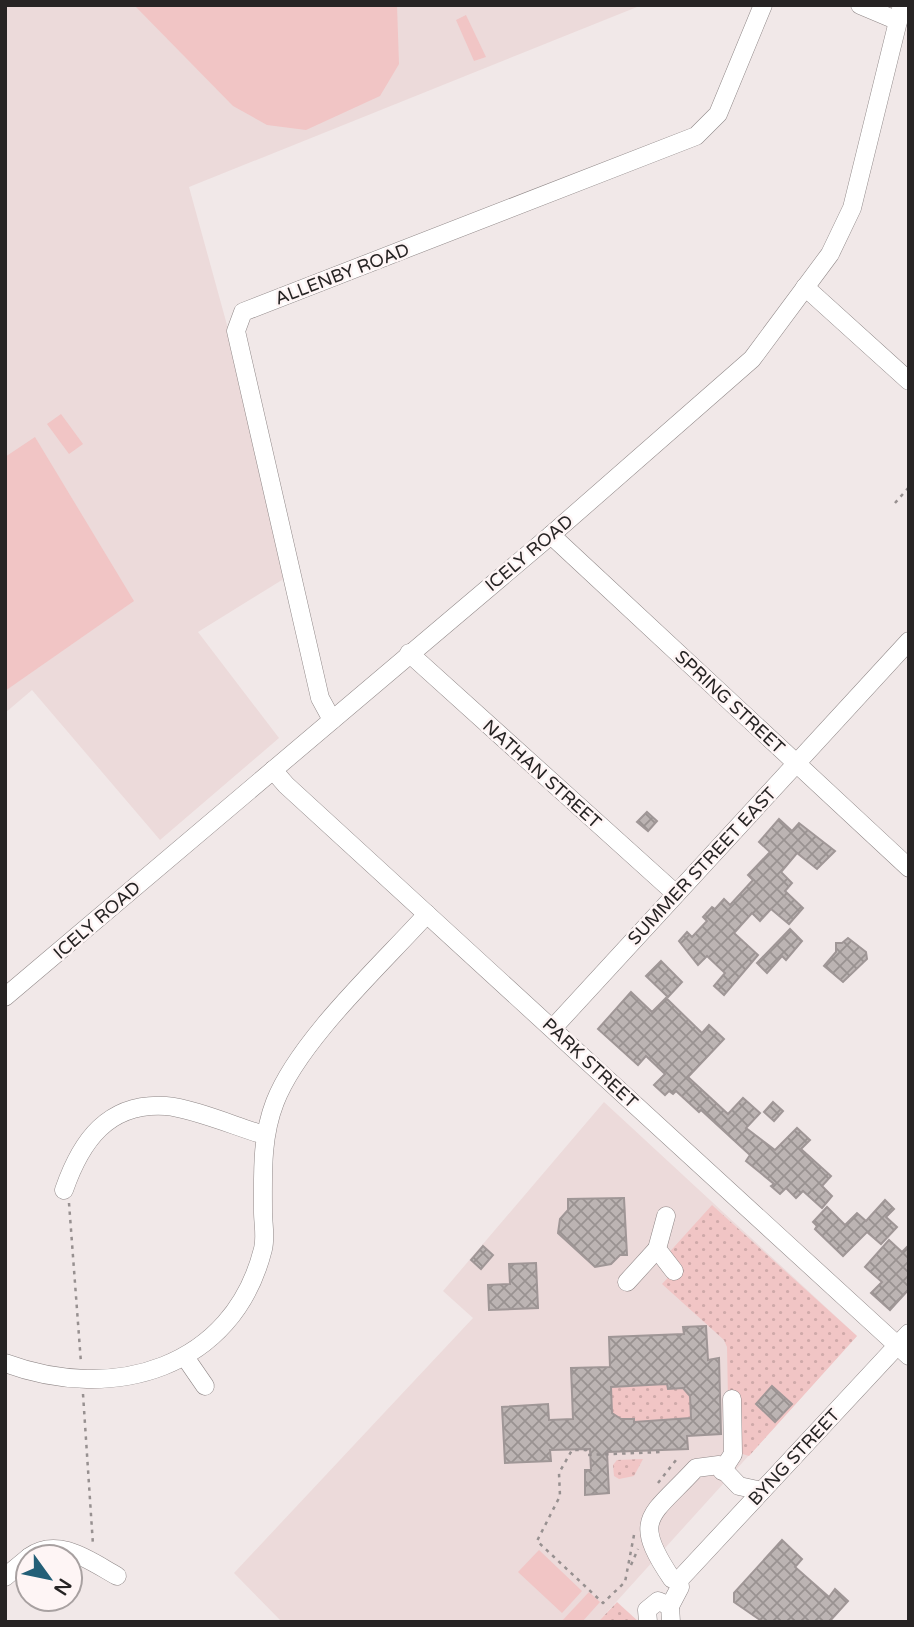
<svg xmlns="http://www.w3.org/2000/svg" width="914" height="1627" font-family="'Varela Round',sans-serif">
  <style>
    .built { fill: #ecdada }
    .grass { fill: url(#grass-dots) }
    .pitch { fill: #f1c5c5 }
    .building { fill: url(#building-cross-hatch); stroke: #9f9696; stroke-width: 2; fill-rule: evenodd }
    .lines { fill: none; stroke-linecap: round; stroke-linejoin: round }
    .minor-casing { stroke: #8f8787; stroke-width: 19 }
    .path { stroke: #979090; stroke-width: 2.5; stroke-dasharray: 3.5 5; stroke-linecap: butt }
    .minor { stroke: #fff; stroke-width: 18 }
    .labels { text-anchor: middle; stroke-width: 5; stroke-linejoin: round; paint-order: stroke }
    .street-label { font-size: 18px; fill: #272424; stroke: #fef5f5 }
  </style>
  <defs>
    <pattern id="grass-dots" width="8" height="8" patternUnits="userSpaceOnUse" patternTransform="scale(1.75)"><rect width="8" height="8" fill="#f1c5c5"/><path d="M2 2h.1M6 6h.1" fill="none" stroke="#cfa9a9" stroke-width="1.8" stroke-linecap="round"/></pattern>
    <pattern id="building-cross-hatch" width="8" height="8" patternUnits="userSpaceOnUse" patternTransform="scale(1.75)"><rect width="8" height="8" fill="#bcb4b3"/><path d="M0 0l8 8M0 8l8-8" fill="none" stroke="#999291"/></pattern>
  </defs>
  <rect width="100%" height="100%" fill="#f1e8e8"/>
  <g class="built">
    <path d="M5,5H642L189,187L295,572L198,632L279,738L160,840L32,690L5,713Z"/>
    <path d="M604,1102L857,1336L598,1622H282L234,1573L473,1318L443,1291Z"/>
  </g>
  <g class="grass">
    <path d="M712,1205L857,1336L749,1456L736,1452L728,1400L727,1347L724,1340L662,1284L676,1269L665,1257Z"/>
    <path d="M691,1357L693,1421L634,1422V1419L612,1417L611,1387Z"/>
    <path d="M643,1459L634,1476L619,1479L614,1476L613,1465L617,1460Z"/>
    <path d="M617,1602L639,1622H598Z"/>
  </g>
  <g class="pitch">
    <path d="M134,5H397L399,64L380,96L306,130L267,125L233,106Z"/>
    <path d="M466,15L486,57L474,61L456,20Z"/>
    <path d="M61,414L83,444L69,454L47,424Z"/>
    <path d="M35,437L134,601L5,691V457Z"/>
    <path d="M539,1550L582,1591L562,1613L518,1572Z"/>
    <path d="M589,1592L600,1602L582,1622H561Z"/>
  </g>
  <g class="building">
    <path d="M647,812L657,821L648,831L637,822Z"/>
    <path d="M779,819L792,831L799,823L835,851L817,869L797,853L781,872L792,883L785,891L803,908L789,924L771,909L760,921L752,913L734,933L758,955L724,995L714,986L725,973L707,956L698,965L679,941L687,932L692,937L707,921L703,917L712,907L715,909L724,899L730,905L753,880L748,875L770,852L759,842Z"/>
    <path d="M790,929L802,941L786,960L782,956L767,973L757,963Z"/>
    <path d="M848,938L866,952L867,959L843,982L824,966L836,952V943H842Z"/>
    <path d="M661,961L682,982L668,997L646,976Z"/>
    <path d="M631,992L652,1012L666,998L702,1033L709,1025L724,1039L688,1077L728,1114L743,1098L760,1113L746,1128L775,1150L797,1128L810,1140L801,1149L831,1176L822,1186L832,1196L822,1208L803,1191L796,1198L786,1188L780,1194L771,1186L774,1184L746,1161L750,1155L701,1110L699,1112L676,1091L673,1094L669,1091L665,1095L654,1085L665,1074L646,1056L638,1065L598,1029Z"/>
    <path d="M773,1102L783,1111L774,1121L764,1112Z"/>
    <path d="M624,1198L627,1255H620L611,1264L595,1267L558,1233L560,1219L568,1210V1199Z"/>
    <path d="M885,1200L894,1209L886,1217L897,1227L881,1244L867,1232L843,1256L815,1229L817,1226L813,1222L827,1207L845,1225L857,1213L866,1221Z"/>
    <path d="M889,1240L902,1252L909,1245V1289L890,1310L871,1293L882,1282L865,1267Z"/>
    <path d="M483,1246L493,1255L481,1269L471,1260Z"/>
    <path d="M536,1263L538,1308L489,1310L488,1285L510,1284L509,1264Z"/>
    <path d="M706,1326L708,1360L719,1358L721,1434L687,1436L688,1449L607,1452L609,1493L585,1495V1470H591L590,1449L550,1450L551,1461L505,1463L502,1407L548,1404L549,1420L573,1419L571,1368L610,1367L609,1337L684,1334L683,1327ZM667,1384L668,1389L683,1388L690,1396L691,1418L634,1422V1419H621L612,1413L611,1387Z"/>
    <path d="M772,1386L792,1404L775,1422L756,1404Z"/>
    <path d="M782,1540L802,1559L795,1567L829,1597L835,1589L848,1601L829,1622H763L734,1602V1593Z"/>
  </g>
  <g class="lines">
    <g class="minor-casing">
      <g id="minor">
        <path d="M860,5L898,21"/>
        <path d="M805,287L909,381"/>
        <path d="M551,535L909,868"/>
        <path d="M409,653L676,894"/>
        <path d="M332,720L320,698L236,331L243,312L696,136L718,114L763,5"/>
        <path d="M273,770L286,785L909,1356"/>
        <path d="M5,997L551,535L752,359L830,254L852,208L902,5"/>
        <path d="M553,1028L909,641"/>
        <path d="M64,1190C81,1141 108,1102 166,1106C192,1108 237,1127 264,1135"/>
        <path d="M666,1216L657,1249L674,1271"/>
        <path d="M627,1282L657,1249"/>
        <path d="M185,1357L205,1386"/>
        <path d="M5,1363C113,1403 233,1369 263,1249C266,1237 263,1223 263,1212C263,1174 261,1138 275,1102C299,1040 381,965 427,914"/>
        <path d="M722,1471L733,1454L732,1399"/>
        <path d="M29,1557C58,1536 90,1561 117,1576"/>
        <path d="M5,1577L28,1558"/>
        <path d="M672,1579C630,1517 651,1517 696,1468L719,1465L739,1486L762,1491"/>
        <path d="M670,1606L680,1587L679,1580L909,1333"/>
        <path d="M648,1622L647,1610L658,1601L670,1606L671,1622"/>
      </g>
    </g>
    <g class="path">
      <path d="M895,503L909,487"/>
      <path d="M69,1203L81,1363"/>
      <path d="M83,1394L93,1545"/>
      <path d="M658,1483L676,1460"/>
      <path d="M634,1535L625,1582L603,1603L537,1541L560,1496L559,1473L572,1450H586L587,1455L662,1452"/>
      <path d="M631,1565L638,1549"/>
    </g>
    <use href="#minor" class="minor"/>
  </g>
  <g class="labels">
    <g class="street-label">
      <text transform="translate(342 274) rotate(-21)" y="6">ALLENBY ROAD</text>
      <text transform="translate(529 553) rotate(-40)" y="6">ICELY ROAD</text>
      <text transform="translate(730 702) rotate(43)" y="6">SPRING STREET</text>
      <text transform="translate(542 774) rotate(42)" y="6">NATHAN STREET</text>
      <text transform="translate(702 866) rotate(-47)" y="6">SUMMER STREET EAST</text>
      <text transform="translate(97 920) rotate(-41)" y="6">ICELY ROAD</text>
      <text transform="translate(590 1063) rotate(43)" y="6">PARK STREET</text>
      <text transform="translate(794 1457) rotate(-47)" y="6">BYNG STREET</text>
    </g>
  </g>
  <rect width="914" height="1627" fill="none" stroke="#272424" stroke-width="14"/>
  <g transform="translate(49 1578) rotate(123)"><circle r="33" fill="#fef5f5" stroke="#a8a1a1" stroke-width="2"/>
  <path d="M0-5L12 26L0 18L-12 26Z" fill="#235f77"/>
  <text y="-10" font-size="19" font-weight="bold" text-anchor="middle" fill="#272424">N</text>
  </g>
</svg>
